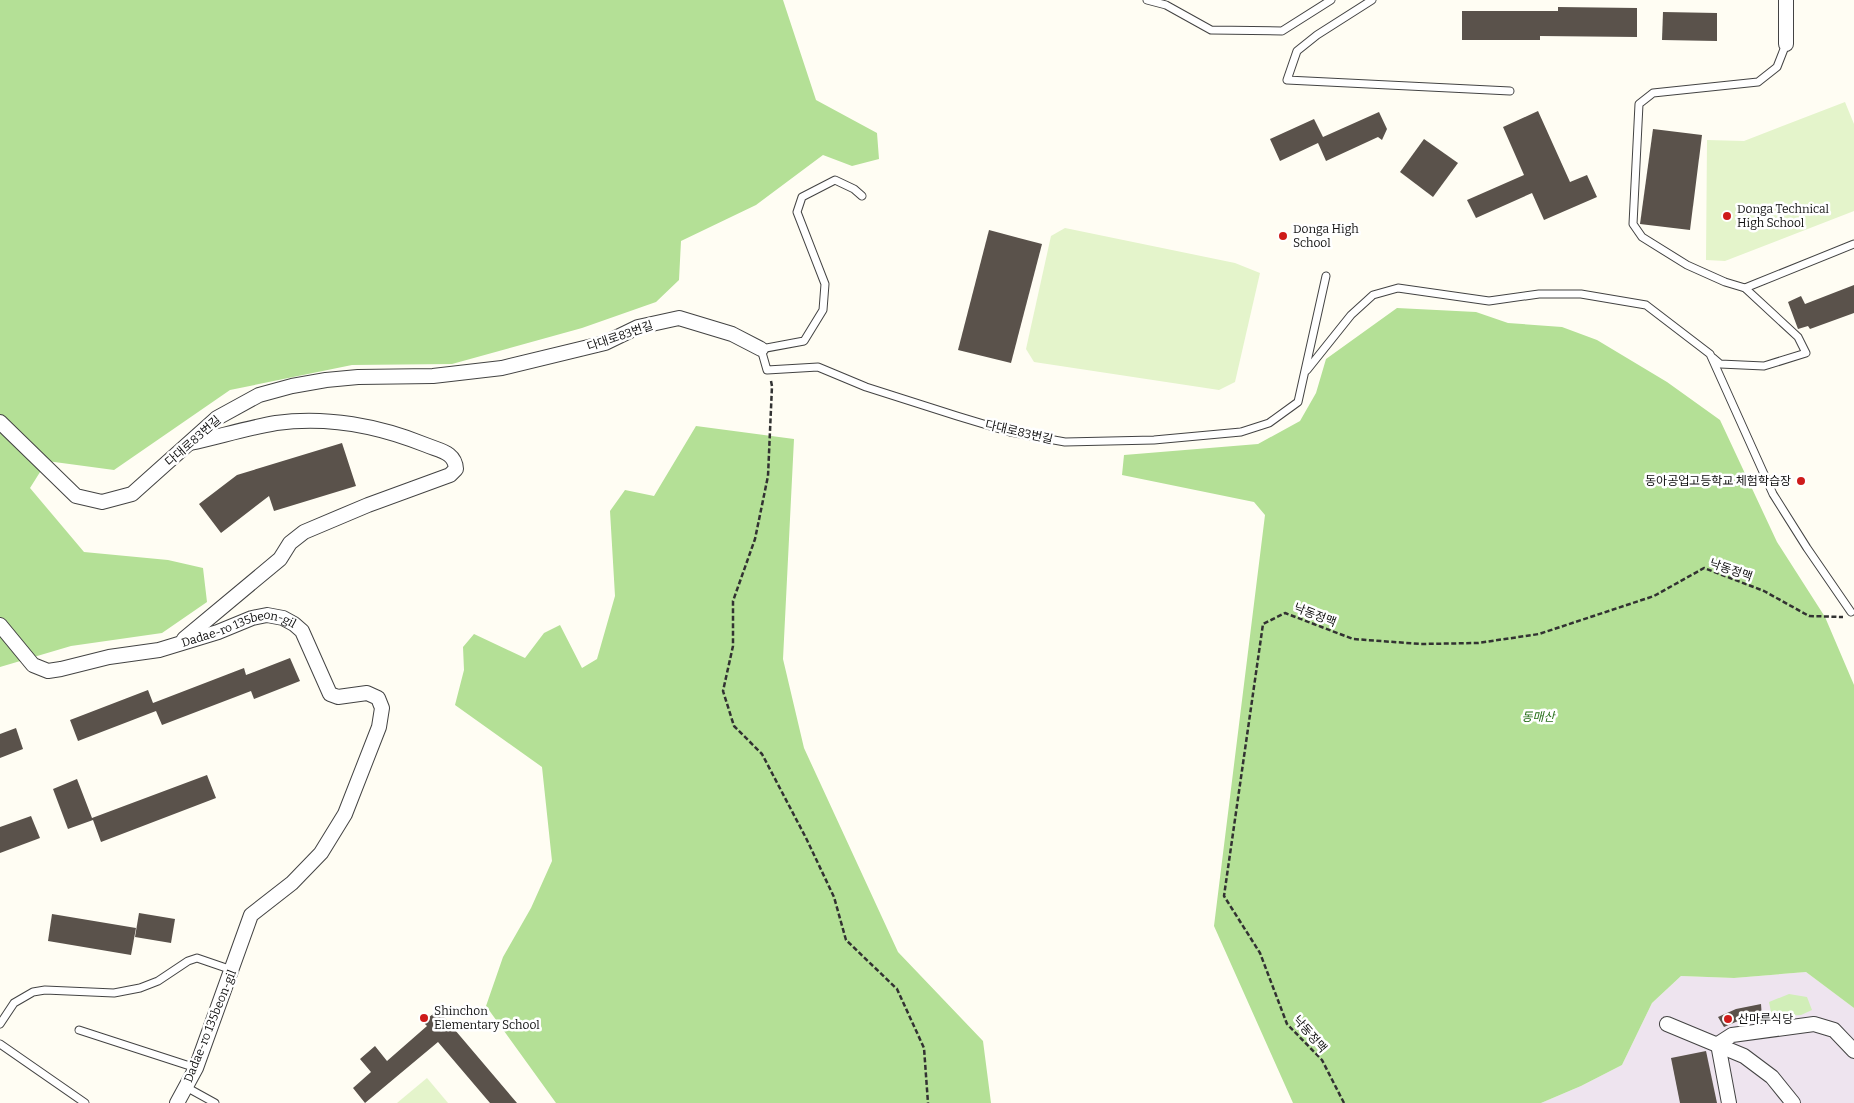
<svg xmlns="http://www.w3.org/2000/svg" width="1854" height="1103" font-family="Bitter,'Noto Sans KR',serif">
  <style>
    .industrial { fill: #eee4ef }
    .green { fill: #d1eeb8 }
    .forest { fill: #b4e096 }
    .pitch { fill: #e4f4cb }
    .building { fill: #5a524b }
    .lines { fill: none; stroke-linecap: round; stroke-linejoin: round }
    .service-casing { stroke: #434343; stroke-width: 9 }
    .minor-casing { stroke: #434343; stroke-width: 16 }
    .path { stroke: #323232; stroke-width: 2.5; stroke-dasharray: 5 2.5; stroke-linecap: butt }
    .service { stroke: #fff; stroke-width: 7 }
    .minor { stroke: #fff; stroke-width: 14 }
    .poi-dot { fill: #ce1b1a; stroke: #fff; stroke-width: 2 }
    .labels { text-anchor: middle; stroke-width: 5; stroke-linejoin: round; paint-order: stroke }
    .poi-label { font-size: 12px; fill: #101010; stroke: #fff; text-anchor: start }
    .street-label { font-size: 12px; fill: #101010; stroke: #fff }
    .park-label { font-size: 12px; font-style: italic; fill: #266f19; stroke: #fff }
  </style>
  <rect width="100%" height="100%" fill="#fffdf3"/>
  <path class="industrial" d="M1806,972L1854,1008V1103H1541L1581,1086L1622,1065L1652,1003L1681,976L1734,978Z"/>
  <path class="green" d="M1789,994L1807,997L1812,1010L1801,1015L1772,1017L1769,1002Z"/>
  <g class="forest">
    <path d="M0,0H783L816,100L877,133L879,159L852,166L823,155L756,205L681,241L679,280L656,302L582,328L452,364L352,365L230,390L114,470L47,461L30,488L84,552L168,560L203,568L207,602L162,633L71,646L0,667Z"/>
    <path d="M1397,308L1476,312L1508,323L1562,327L1597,340L1667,382L1720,420L1777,542L1825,617L1854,685V1008L1806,972L1734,978L1681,976L1652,1003L1622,1065L1581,1086L1541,1103H1293L1214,926L1265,515L1254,502L1122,475L1124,455L1258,444L1300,421L1316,393L1326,359Z"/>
    <path d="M696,426L794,439L783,659L804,748L898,952L983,1041L991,1103H556L486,1006L503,957L531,908L552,861L542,767L455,705L464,670L463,647L474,634L525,658L544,633L560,625L582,668L597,659L615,596L610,511L625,490L654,496Z"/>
  </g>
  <g class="pitch">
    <path d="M1845,102L1854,124V211L1725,261L1706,260L1707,140L1744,141Z"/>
    <path d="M1065,228L1235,263L1260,273L1235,382L1219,390L1034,362L1026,349L1051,236Z"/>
    <path d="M427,1078L448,1103H397Z"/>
  </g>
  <g class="building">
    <path d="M1558,7L1637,8V37L1540,36V40H1462V11H1558Z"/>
    <path d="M1663,12L1717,13V41L1662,40Z"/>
    <path d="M1538,111L1570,182L1587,175L1597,197L1544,220L1532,193L1476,218L1467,200L1524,175L1503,127Z"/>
    <path d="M1379,112L1387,129L1382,140L1378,137L1326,161L1318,143L1280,161L1270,139L1314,119L1323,137Z"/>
    <path d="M1653,129L1702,135L1690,230L1640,224Z"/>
    <path d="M1424,139L1458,163L1433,197L1400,172Z"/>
    <path d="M989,230L1042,244L1011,363L958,350Z"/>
    <path d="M1854,285V313L1810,329L1808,326L1798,329L1788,302L1801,296L1805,304Z"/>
    <path d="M342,443L356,486L274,511L269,496L221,533L199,504L237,475Z"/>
    <path d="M290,658L300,681L254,699L251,691L162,725L156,711L78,741L70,720L148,690L153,703L244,668L246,675Z"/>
    <path d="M16,728L23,749L0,758V734Z"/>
    <path d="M207,775L216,798L101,842L93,820L68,829L53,789L77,779L92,818Z"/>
    <path d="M31,816L40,838L0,853V827Z"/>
    <path d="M139,913L175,919L171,943L135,937Z"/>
    <path d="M52,914L136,928L131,955L48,941Z"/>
    <path d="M1761,1004L1762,1018L1738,1021L1724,1027L1718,1017L1736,1009Z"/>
    <path d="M438,1010L517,1103H490L438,1042L365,1103L353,1088L371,1072L360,1059L375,1046L387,1061L427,1026L423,1022Z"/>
    <path d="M1706,1051L1717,1103H1680L1671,1058Z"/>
  </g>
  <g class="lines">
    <g class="service-casing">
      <g id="service">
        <path d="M1147,0L1166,5L1211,30L1282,31L1331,0"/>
        <path d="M1372,0L1317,35L1297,51L1287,80L1510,91"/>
        <path d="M862,196L854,189L835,180L802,197L797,212L825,284L823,310L804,341L761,349L767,370L818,367L866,387L957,416L1010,432L1065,442L1154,440L1241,432L1269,423L1298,402L1326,276"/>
        <path d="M1745,288L1854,244"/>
        <path d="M1713,358L1720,364L1764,366L1806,353L1798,337L1745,288L1725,282L1687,265L1642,237L1633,224L1639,104L1653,93L1758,82L1777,67L1786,44"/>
        <path d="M1307,370L1351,315L1373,295L1398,288L1489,301L1539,294H1581L1646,305L1710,354L1773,494L1807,548L1851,612"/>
        <path d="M0,1024L14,1003L33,992L45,990L114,993L140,988L158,981L188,961L197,958L232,970"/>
        <path d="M79,1030L196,1068"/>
        <path d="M0,1044L85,1103"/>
        <path d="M186,1087L215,1103"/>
      </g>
    </g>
    <g class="minor-casing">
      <g id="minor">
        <path d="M1786,44V0"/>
        <path d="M0,422L76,496L102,502L132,494L217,418L259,395L292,386L326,380L358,377L433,376L502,368L605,343L638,327L679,318L732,334L761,349"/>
        <path id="s1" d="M0,625L33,665L48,671L61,669L109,657L159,650L218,632L252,618L267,615L283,618L294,624L302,631L330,694L338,697L367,693L378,698L382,708L379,727L345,814L321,853L292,883L251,915L196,1068L177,1103"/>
        <path d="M184,639L280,559L290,543L304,532L368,505L450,475L456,469C455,452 440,451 426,445C379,426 326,416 276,423C247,428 218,437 190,443"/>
        <path d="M1667,1024L1744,1056L1772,1077L1793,1103"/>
        <path d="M1718,1044L1732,1035L1814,1024L1834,1030L1854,1051"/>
        <path d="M1718,1044L1729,1103"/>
      </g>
    </g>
    <g class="path">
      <path d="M771,381L772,386L768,476L755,539L733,601V646L723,691L734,726L762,754L806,838L834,897L846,940L897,989L924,1048L928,1103"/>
      <path d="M1344,1103L1322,1060L1287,1024L1260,953L1224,896L1263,624L1285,613L1353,639L1421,644L1478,643L1539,634L1654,596L1704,568L1764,591L1809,616L1843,617"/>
    </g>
    <use href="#service" class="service"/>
    <use href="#minor" class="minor"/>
  </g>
  <g class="poi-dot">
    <circle cx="1727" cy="216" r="5"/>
    <circle cx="1283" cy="236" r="5"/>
    <circle cx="1801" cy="481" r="5"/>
    <circle cx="424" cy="1018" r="5"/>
    <circle cx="1728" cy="1019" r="5"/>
  </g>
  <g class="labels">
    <g class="poi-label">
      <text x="1737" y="213">Donga Technical<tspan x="1737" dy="14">High School</tspan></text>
      <text x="1293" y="233">Donga High<tspan x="1293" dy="14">School</tspan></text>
      <text x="1791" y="485" text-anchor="end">동아공업고등학교 체험학습장</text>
      <text x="434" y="1015">Shinchon<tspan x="434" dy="14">Elementary School</tspan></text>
      <text x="1738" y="1023">산마루식당</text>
    </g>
    <g class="street-label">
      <text transform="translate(620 336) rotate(-19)" y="4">다대로83번길</text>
      <text transform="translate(1019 432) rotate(13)" y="4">다대로83번길</text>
      <text transform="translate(193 441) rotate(-41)" y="4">다대로83번길</text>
      <text transform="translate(1731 570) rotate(19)" y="4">낙동정맥</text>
      <text transform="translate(1315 615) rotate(21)" y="4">낙동정맥</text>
      <text dy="4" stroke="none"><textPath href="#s1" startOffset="265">Dadae-ro 135beon-gil</textPath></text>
      <text transform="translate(210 1026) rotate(-68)" y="4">Dadae-ro 135beon-gil</text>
      <text transform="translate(1310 1034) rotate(49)" y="4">낙동정맥</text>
    </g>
    <g class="park-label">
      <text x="1538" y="721">동매산</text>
    </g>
  </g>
</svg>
